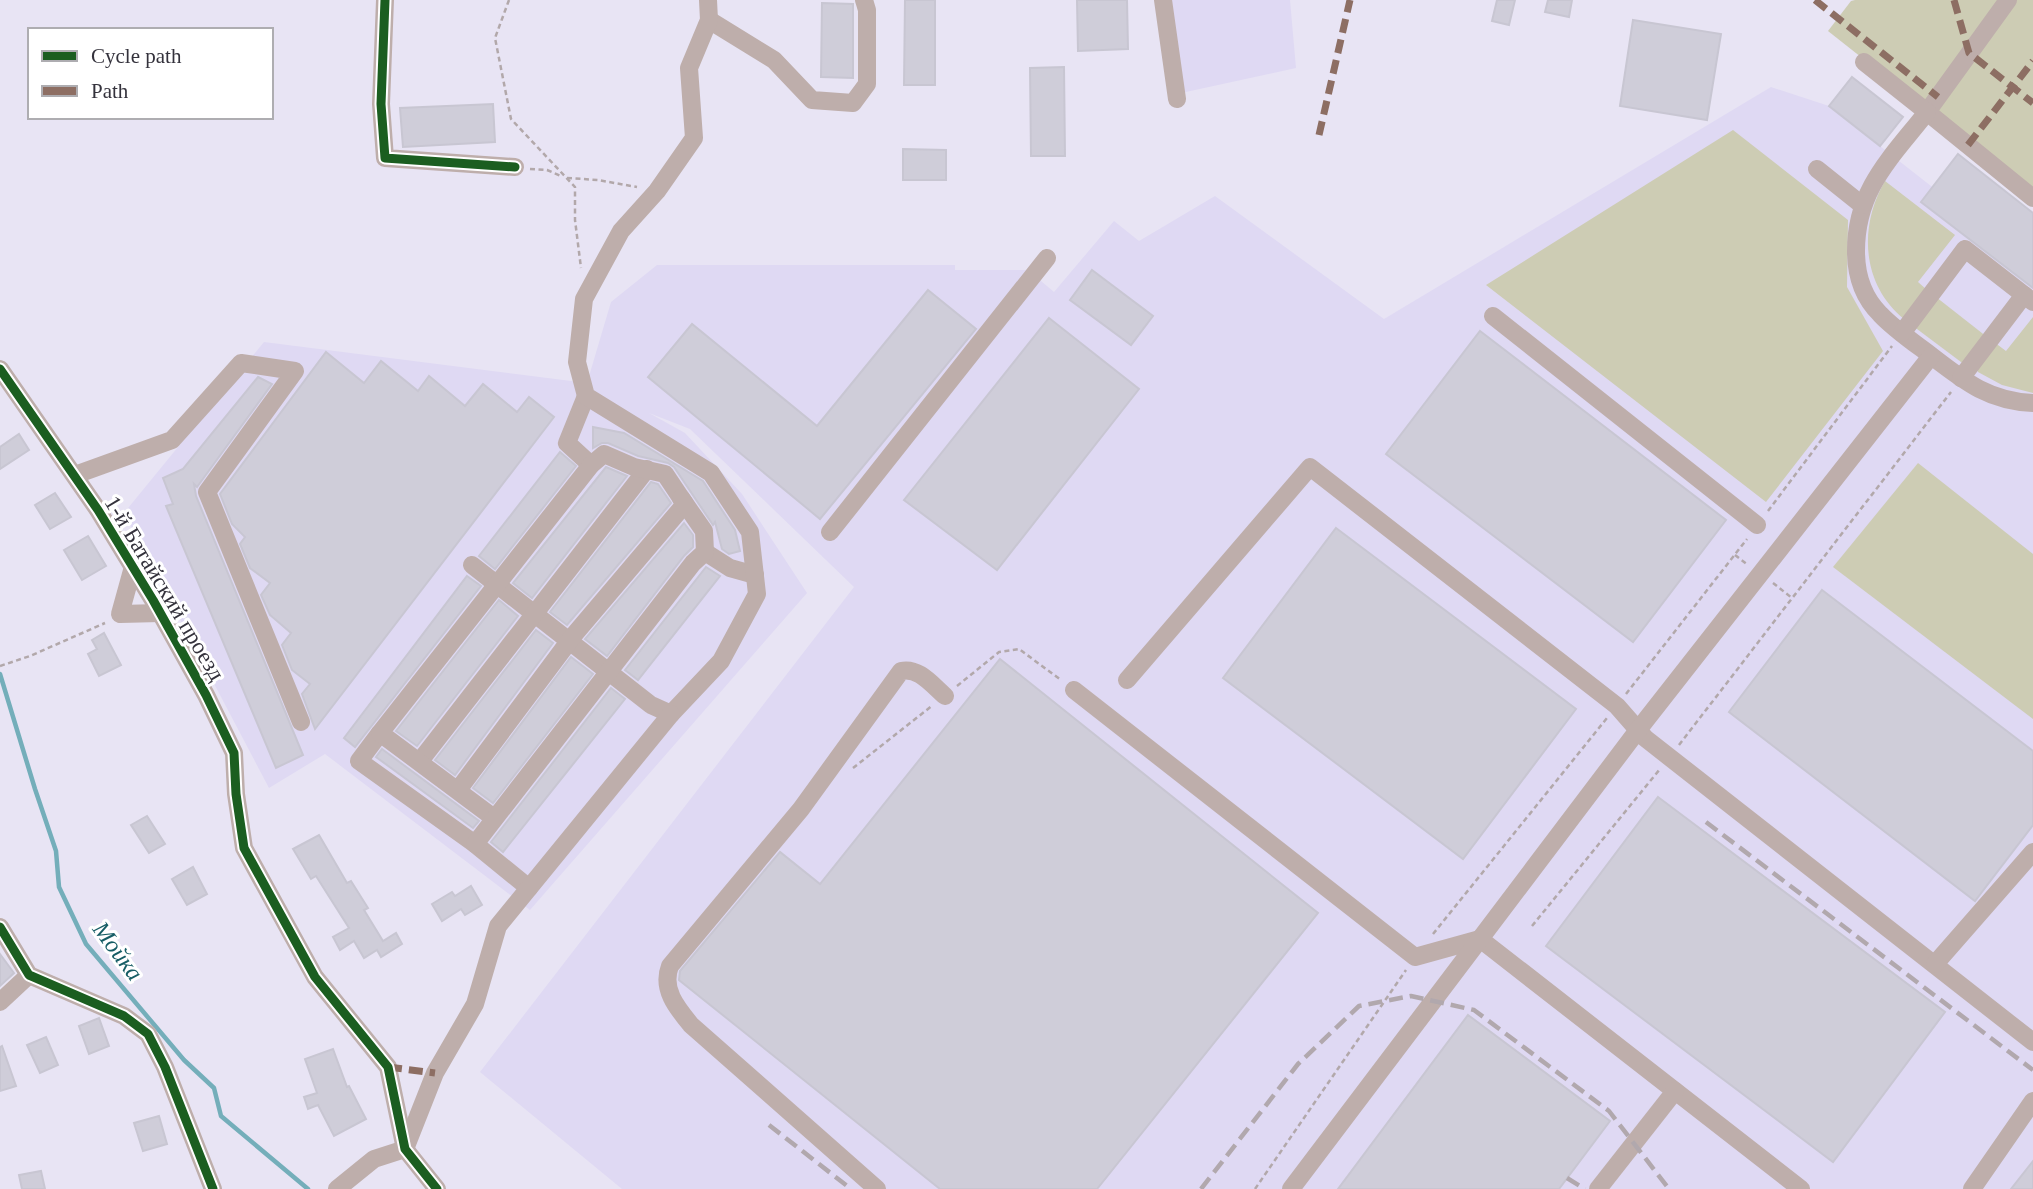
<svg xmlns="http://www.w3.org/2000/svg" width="2033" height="1189" font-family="'Times New Roman',serif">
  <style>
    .built { fill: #dfd9f3 }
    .green { fill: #cdccb4 }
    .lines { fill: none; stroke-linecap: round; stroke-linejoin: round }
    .stream { stroke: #74aeba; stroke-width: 4.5 }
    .building { fill: #cfcdd9; stroke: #c8c6d2; stroke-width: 2 }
    .path { stroke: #b2a8aa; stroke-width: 2.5; stroke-dasharray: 5 3.5; stroke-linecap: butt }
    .minor { stroke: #beaeab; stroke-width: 18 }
    .rail { stroke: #b1a8ad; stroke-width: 4.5; stroke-dasharray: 14 7; stroke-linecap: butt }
    .quiet { stroke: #8d6e63; stroke-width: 7; stroke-dasharray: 14 7; stroke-linecap: butt }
    .cycleway-casing { stroke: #fff; stroke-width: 13 }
    .cycleway { stroke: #1b5e20; stroke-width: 9 }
    .labels { text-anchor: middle; stroke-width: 6; stroke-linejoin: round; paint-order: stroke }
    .street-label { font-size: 23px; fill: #34323c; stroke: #fff }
    .water-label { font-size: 24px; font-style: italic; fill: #165d65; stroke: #fff }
  </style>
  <rect width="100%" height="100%" fill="#e8e4f4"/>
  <g class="built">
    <path d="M1156,0H1290L1296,68L1172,95Z"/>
    <path d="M1771,87L1829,106L2033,266V1189H622L480,1072L854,587L690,429L649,413L685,433L742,494L807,593L530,910L325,754L269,788L124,513L264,342L587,383L611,302L657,265H955V270H1028L1054,292L1114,221L1139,241L1215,196L1384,319Z"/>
  </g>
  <g class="green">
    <path d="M1855,0H2033V193L1828,31L1851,1Z"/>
    <path d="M1733,130L1848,220L1847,287L1883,351L1766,502L1486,285Z"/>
    <path d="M1885,181L1955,235L1918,282L1927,290L1904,319C1862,285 1858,227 1885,181Z"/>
    <path d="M1936,297L1987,337L1965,365L1913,326Z"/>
    <path d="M2033,317V393L2002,385L1978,372L1977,370L1994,342L2006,351Z"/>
    <path d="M1918,463L2033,554V719L1833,567Z"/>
  </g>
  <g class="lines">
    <path class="stream" d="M0,674L35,789L56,851L59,887L86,944L184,1060L214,1088L221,1116L308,1189"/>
  </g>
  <g class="building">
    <path d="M905,0H935V85H904Z"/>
    <path d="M1077,0H1127L1128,49L1078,51Z"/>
    <path d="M1497,0H1515L1509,25L1492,21Z"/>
    <path d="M1548,0H1572L1569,17L1545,12Z"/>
    <path d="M822,3L853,4V78L821,77Z"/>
    <path d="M1633,20L1721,34L1707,120L1620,106Z"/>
    <path d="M1064,67L1065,156H1031L1030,68Z"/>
    <path d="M1852,77L1903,117L1880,146L1829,106Z"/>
    <path d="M493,104L495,142L403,147L400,108Z"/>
    <path d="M903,149L946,150V180H903Z"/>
    <path d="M1958,154L2033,213V288L1921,202Z"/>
    <path d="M1092,270L1153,316L1131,345L1070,300Z"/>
    <path d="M928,290L976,329L820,519L648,377L692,324L817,426Z"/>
    <path d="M1049,318L1139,389L997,570L904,500Z"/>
    <path d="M1480,331L1726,520L1633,642L1386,454Z"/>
    <path d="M326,352L364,383L381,361L418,391L429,376L465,406L483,384L517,412L529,397L554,417L315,729L302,694L310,684L292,670L282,645L291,633L270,615L261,595L270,583L250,568L240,544L245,537L232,524L220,494Z"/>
    <path d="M258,377L272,384L197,487L194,484L196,496L303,755L276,768L166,506L173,504L163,478L183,469Z"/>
    <path d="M593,427L624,433L703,481L735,530L740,551L729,554L722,549L715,522L713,525L674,467L668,463L638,456L608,443H602L593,448Z"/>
    <path d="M19,434L29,450L0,469V447Z"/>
    <path d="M560,452L576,466L495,569L479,556Z"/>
    <path d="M606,467L627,476L532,598L513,583Z"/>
    <path d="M651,482L658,484L671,503L567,625L550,612Z"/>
    <path d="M55,493L71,517L50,529L35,505Z"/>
    <path d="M684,523L693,535V547L684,556L607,656L585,639Z"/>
    <path d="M1336,528L1576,709L1463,859L1223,678Z"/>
    <path d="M88,536L106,566L82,580L64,550Z"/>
    <path d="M706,567L720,576L638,680L625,670Z"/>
    <path d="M467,576L481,586L355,747L344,738Z"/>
    <path d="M1822,590L2033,751V825L1975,901L1729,712Z"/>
    <path d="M499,600L518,616L417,746L396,731Z"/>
    <path d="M536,630L553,643L455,775L435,760Z"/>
    <path d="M104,633L121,665L99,676L88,654L97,649L92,640Z"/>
    <path d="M571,657L593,674L493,803L473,788Z"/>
    <path d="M1000,659L1318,913L1097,1189H940L679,980L680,971L780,852L820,884Z"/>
    <path d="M611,688L625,699L503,852L491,842Z"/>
    <path d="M382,749L479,821L473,828L376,757Z"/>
    <path d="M1658,797L1945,1012L1833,1162L1546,946Z"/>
    <path d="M147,816L165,844L149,853L131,825Z"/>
    <path d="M319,835L347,883L351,881L368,908L364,910L383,941L396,933L402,944L381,957L377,950L364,958L354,941L340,950L333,937L349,928L316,876L311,879L293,849Z"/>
    <path d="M193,867L207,894L187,905L172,879Z"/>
    <path d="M471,886L482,905L465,915L461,909L442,921L432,904L452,892L455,896Z"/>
    <path d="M0,954L14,973L0,986Z"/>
    <path d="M1468,1015L1610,1121L1559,1189H1338Z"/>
    <path d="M99,1018L109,1046L89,1054L79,1026Z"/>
    <path d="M46,1037L58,1065L40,1073L27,1045Z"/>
    <path d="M2,1046L16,1086L0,1091V1047Z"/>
    <path d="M333,1049L347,1087L349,1086L366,1119L334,1136L318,1105L308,1109L304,1097L317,1093L305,1059Z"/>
    <path d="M159,1116L167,1144L143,1151L134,1123Z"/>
    <path d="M2033,1161V1189H2011Z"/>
    <path d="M41,1171L45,1189H22L19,1175Z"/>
  </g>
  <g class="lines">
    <g class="path">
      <path d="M509,0L495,38L511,119L575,187V220L581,268"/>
      <path d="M530,169L547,170L561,176"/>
      <path d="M567,178L598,180L637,187"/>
      <path d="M1768,511L1892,346"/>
      <path d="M1735,555L1748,565"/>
      <path d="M1773,583L1792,598"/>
      <path d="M0,666L30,656L105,623"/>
      <path d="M957,686L999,652L1019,649L1061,680"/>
      <path d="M1626,694L1747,539"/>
      <path d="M1679,745L1951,392"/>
      <path d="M853,768L933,705"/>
      <path d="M1532,926L1660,769"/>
      <path d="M1433,934L1607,718"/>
      <path d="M1255,1189L1406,970"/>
    </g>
    <g class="minor">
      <path d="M385,0L381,104L385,158L515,167"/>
      <path d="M1163,0L1177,99"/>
      <path d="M2008,0L1927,112L2033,198"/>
      <path d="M709,20L774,60L812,100L853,103L867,84V10L864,0"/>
      <path d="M1864,62L1927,112C1891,158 1856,189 1856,251C1856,274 1863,297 1880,314C1894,329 1913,342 1929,354C1964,381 1988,401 2033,403"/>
      <path d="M1817,169L1862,205"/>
      <path d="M1493,316L1757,525"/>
      <path d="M1902,333L1965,249L2033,302"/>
      <path d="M0,369L98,510L153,600L206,695L234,753L236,794L244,848L315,977L388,1067L405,1149L437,1189"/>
      <path d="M1961,378L2024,295"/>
      <path d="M586,396L567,443L591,465"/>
      <path d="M75,475L172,440L241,363L295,371L207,492L301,722"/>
      <path d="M830,532L1047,258"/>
      <path d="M705,552L730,568L755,575"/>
      <path d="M472,565L651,705L671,714L721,661L757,594L750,532L711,473L586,396L577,362L584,299L621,231L657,191L694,138L689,68L709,20L708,0"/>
      <path d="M133,567L120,614L160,613"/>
      <path d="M1127,680L1310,467L1617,706L1645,738L2033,1042"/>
      <path d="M1074,690L1415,957L1480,939L1801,1189"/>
      <path d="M380,733L359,761L475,844L529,888"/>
      <path d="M420,761L647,469"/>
      <path d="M458,790L573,636L685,504L665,474L634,467L604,454L591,465L380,733L494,818"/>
      <path d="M475,844L693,563L705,552L704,531L681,498"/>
      <path d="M0,927L29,975L124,1016L148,1034L165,1067L213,1189"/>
      <path d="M1935,964L2033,852"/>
      <path d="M0,1002L29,975"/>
      <path d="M337,1189L374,1159L405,1149L435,1073L475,1004L498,926L671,714"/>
      <path d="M877,1189L691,1025C677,1008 661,989 670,966L801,809L901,671C919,667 932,685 945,696"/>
      <path d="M1291,1189L1638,730L1931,356"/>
      <path d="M1598,1189L1675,1091"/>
      <path d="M1972,1189L2033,1101"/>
    </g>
    <g class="rail">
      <path d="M1706,822L2033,1070"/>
      <path d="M769,1125L851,1189"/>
      <path d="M1567,1178L1585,1189"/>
      <path d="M1201,1189L1298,1064L1359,1006L1411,996L1474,1010L1609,1111L1669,1189"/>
    </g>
    <g class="quiet">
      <path d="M1815,0L1938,97"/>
      <path d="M1954,0L1969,53L2033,103"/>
      <path d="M1319,135L1350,0"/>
      <path d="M1968,145L2033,61"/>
      <path d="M388,1067L435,1073"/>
    </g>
    <g class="cycleway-casing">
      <g id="cycleway">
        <path d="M385,0L381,104L385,158L515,167"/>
        <path d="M0,369L98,510L153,600L206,695L234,753L236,794L244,848L315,977L388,1067L405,1149L437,1189"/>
        <path d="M0,927L29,975L124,1016L148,1034L165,1067L213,1189"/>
      </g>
    </g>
    <use href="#cycleway" class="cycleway"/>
  </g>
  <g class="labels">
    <g class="street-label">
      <text transform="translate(165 588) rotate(59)" y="8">1-й Батайский проезд</text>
    </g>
    <g class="water-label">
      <text transform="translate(118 951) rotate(53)" y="8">Мойка</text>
    </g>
  </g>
  <rect x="28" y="28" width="245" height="91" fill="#ffffff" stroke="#aeadb1" stroke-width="2"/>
  <rect x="42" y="51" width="35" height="10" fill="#1b5e20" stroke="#aeadb1" stroke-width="2"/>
  <text x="91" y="63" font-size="21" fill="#34323c">Cycle path</text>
  <rect x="42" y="86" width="35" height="10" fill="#8d6e63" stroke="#aeadb1" stroke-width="2"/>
  <text x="91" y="98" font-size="21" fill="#34323c">Path</text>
</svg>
